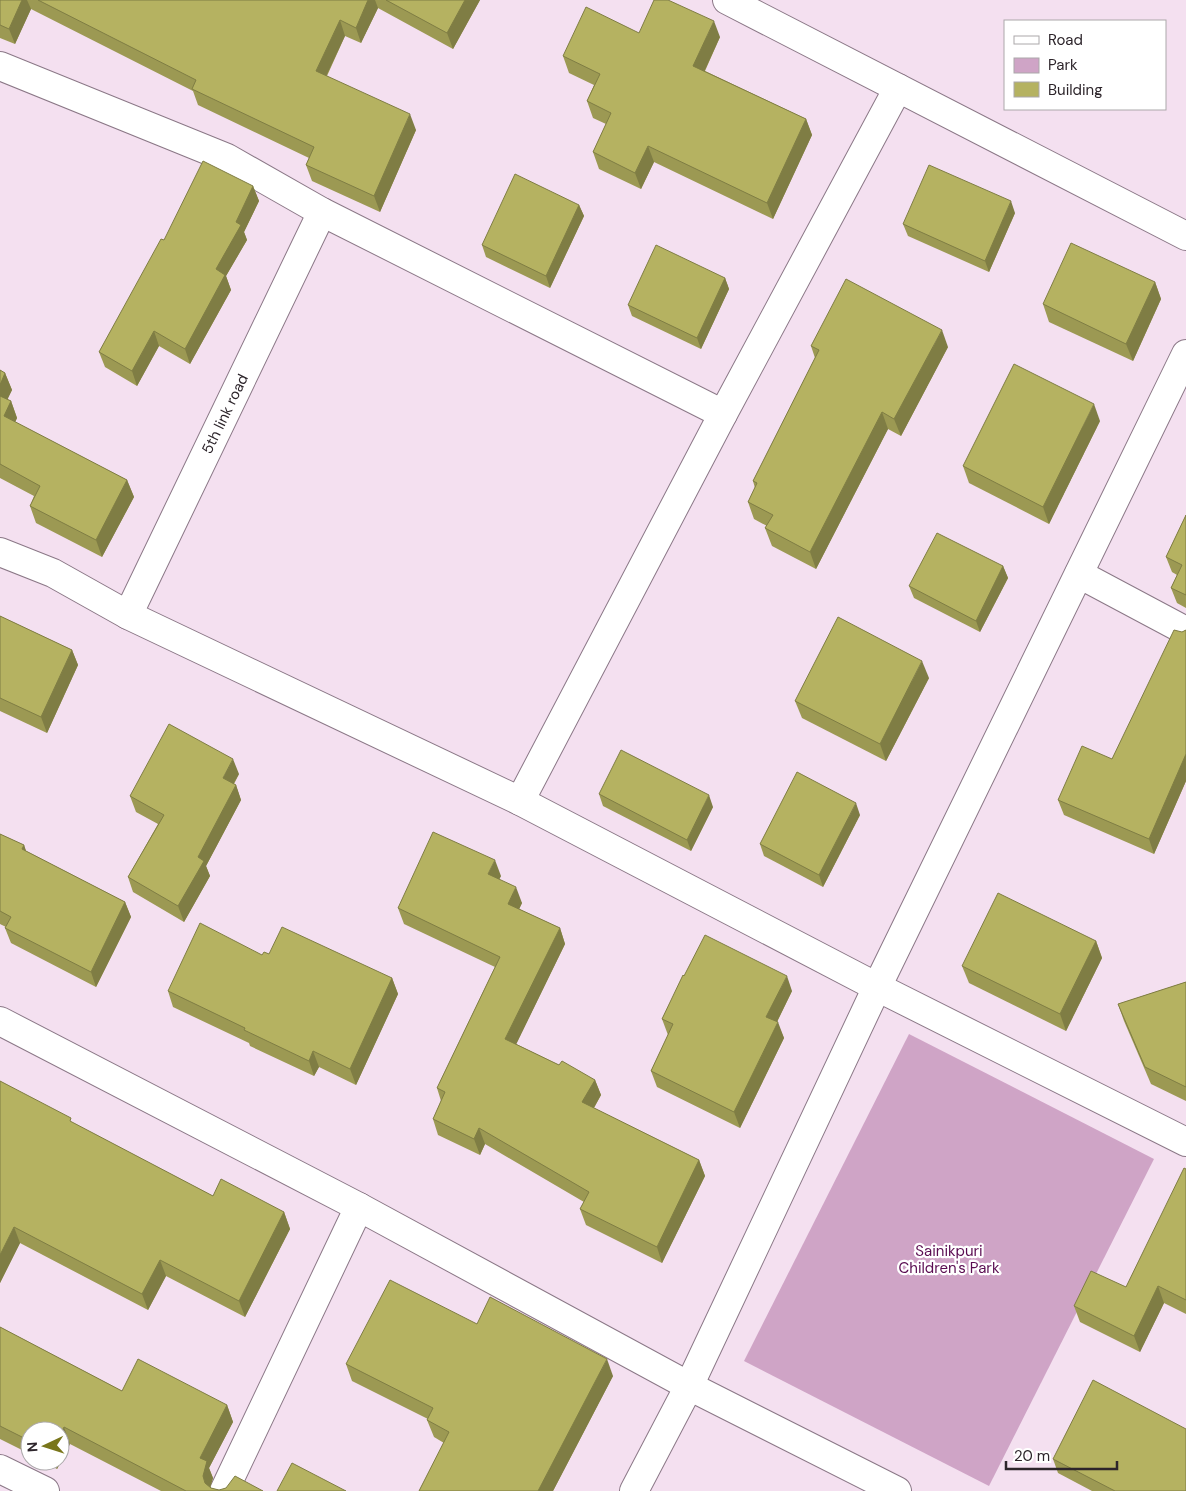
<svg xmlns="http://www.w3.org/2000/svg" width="1186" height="1491" font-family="'DM Sans',sans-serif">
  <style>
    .green { fill: #cfa4c6 }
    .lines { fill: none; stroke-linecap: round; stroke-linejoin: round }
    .minor-casing { stroke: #8b7887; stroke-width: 30 }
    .tertiary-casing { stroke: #8b7887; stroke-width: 30 }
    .minor { stroke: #fff; stroke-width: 28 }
    .tertiary { stroke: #fff; stroke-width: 28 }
    .wall { fill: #9c9953 }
    .shaded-wall { fill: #7f7d44 }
    .building { fill: #b5b261; stroke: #7f7d44 }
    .labels { text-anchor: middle; stroke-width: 4.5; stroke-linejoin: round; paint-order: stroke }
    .street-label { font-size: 15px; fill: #2d252b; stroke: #fff }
    .park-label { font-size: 15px; fill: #5a0c51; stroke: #fff }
  </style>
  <rect width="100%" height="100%" fill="#f4e0f0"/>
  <path class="green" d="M909,1034L1154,1159L989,1486L744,1361Z"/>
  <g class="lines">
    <g class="minor-casing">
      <g id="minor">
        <path d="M0,66L227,158L322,212L723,414"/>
        <path d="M0,552L53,573L128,615L520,801L877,987L1186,1142"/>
        <path d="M1079,574L1186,631"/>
        <path d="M128,615L322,212"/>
        <path d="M520,801L723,414L898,88"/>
        <path d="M0,1469L45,1491"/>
        <path d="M224,1491L359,1207"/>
        <path d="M634,1491L689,1386L877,987L1186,354"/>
      </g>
    </g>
    <g class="tertiary-casing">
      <g id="tertiary">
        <path d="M727,0L1186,236"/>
        <path d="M0,1021L359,1207L689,1386L897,1491"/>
      </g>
    </g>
    <use href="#minor" class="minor"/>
    <use href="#tertiary" class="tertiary"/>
  </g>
  <g class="wall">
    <path d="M0,0H480L453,49L378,8L361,43L345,36L327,76L416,130L380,212L312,181L306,165L309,158L198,105L193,91L31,9L15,44L0,38Z"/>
    <path d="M639,33L720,37L705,71L806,119L812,135L773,219L654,162L641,189L599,169L593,152L606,124L593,118L587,101L594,85L569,73L563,56Z"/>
    <path d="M253,186L259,201L244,232L247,240L226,276L231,290L190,364L159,346L137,386L105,367L99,352L164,240Z"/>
    <path d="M579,205L584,216L550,288L486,257L482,245Z"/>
    <path d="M1015,213L989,272L908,236L903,224Z"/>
    <path d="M725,278L729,289L701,349L632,316L628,305Z"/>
    <path d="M1155,282L1161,299L1133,361L1049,322L1043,304Z"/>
    <path d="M811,346L948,347L901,436L888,429L816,569L772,546L765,528L767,526L754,519L748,502L755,488L753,481L815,358Z"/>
    <path d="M0,370L5,373L12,390L7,399L11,401L17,418L15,422L127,480L134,497L102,557L36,523L30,506L34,496L0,478Z"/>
    <path d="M1100,421L1049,524L969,483L963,466Z"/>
    <path d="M1186,515V608L1177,603L1171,588L1177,575L1172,572L1166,557Z"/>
    <path d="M1003,566L1008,578L980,632L914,598L909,586Z"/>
    <path d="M0,616L72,650L78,665L47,733L0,711Z"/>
    <path d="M1186,630V781L1154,854L1064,815L1058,800L1112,759L1182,632Z"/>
    <path d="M929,678L886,761L802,718L795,701Z"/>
    <path d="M239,774L234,784L236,785L241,800L206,866L210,876L184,922L133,892L128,877L158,824L136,812L130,796Z"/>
    <path d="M599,794L713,807L691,851L603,806Z"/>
    <path d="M860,815L823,887L764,856L760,844Z"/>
    <path d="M0,834L24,845L26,851L125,902L131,917L96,987L11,943L5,928L6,927L0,924Z"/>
    <path d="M501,876L499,879L522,903L519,909L560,928L565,944L516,1044L559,1065L595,1080L601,1095L594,1108L699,1160L705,1176L662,1263L586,1225L580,1209L584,1202L485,1144L480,1155L438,1135L433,1119L441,1101L437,1088L495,967L404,924L398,908Z"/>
    <path d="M1096,941L1102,958L1066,1031L969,983L962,966Z"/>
    <path d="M269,954L392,978L398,994L356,1085L319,1067L314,1076L250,1046L249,1043L173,1007L168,991L262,955Z"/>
    <path d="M684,976L792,991L777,1022L784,1038L740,1128L657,1087L651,1071L668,1035L662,1019Z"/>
    <path d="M1186,982V1101L1151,1084L1124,1021L1118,1004Z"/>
    <path d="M0,1081L73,1123L213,1196L284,1212L290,1229L245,1317L166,1276L148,1310L20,1243L0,1283Z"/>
    <path d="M1186,1169V1314L1164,1303L1140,1352L1080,1322L1074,1306L1126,1287Z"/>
    <path d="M477,1324L613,1376L553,1491H419L444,1443L434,1437L427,1420L428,1419L352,1381L346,1364Z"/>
    <path d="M0,1327L122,1391L227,1405L233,1422L209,1468L213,1478L210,1488L219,1490L263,1491H161L70,1444L57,1469L43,1461H60V1431H30V1454L0,1439Z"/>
    <path d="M1053,1459L1186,1491H1092L1058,1473Z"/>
  </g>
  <g class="shaded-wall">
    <path d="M22,0H27L31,9L15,44L9,29Z"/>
    <path d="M368,0H375L378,8L361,43L356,28Z"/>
    <path d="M465,0H480L453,49L447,33Z"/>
    <path d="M340,20L345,36L321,87L316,71Z"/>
    <path d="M714,21L720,37L699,83L693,66Z"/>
    <path d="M410,114L416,130L380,212L374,196Z"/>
    <path d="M806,119L812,135L773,219L767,203Z"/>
    <path d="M648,146L654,162L641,189L635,173Z"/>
    <path d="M253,186L259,201L244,232L247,240L226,276L231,290L190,364L185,349L216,269L236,222Z"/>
    <path d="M1011,201L1015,213L989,272L985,261Z"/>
    <path d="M579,205L584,216L550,288L546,276Z"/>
    <path d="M725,278L729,289L701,349L697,338Z"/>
    <path d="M1155,282L1161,299L1133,361L1126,344Z"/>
    <path d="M942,330L948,347L901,436L894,419Z"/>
    <path d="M154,331L159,346L137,386L132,371Z"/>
    <path d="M0,370L3,378L5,373L12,390L2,411L0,405Z"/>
    <path d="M11,401L17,418L10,433L4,416Z"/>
    <path d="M1094,404L1100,421L1049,524L1043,507Z"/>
    <path d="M882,412L888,429L816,569L810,552Z"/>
    <path d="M127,480L134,497L102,557L96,540Z"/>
    <path d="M1003,566L1008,578L980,632L976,621Z"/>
    <path d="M72,650L78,665L47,733L41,717Z"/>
    <path d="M922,661L929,678L886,761L880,744Z"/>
    <path d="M1186,754V781L1154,854L1149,839Z"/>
    <path d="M233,759L239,774L228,793L223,778Z"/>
    <path d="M236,785L241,800L206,866L210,876L184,922L178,906L198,857Z"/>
    <path d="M709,795L713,807L691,851L687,840Z"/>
    <path d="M856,803L860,815L823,887L819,875Z"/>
    <path d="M24,845L29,860L22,849Z"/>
    <path d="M495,860L501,876L494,890L488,874Z"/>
    <path d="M516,887L522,903L514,920L508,904Z"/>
    <path d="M125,902L131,917L96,987L91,972Z"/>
    <path d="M560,928L565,944L511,1055L505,1039Z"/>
    <path d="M1096,941L1102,958L1066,1031L1060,1014Z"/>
    <path d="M787,976L792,991L772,1032L766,1017Z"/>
    <path d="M392,978L398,994L356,1085L350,1069Z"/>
    <path d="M778,1022L784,1038L740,1128L734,1112Z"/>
    <path d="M313,1051L319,1067L314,1076L309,1061Z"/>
    <path d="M595,1080L601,1095L588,1118L582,1102Z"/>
    <path d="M479,1128L485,1144L480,1155L474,1139Z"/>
    <path d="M699,1160L705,1176L662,1263L657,1247Z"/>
    <path d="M284,1212L290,1229L245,1317L239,1301Z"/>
    <path d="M14,1227L20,1243L0,1283V1255Z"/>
    <path d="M160,1260L166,1276L148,1310L142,1294Z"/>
    <path d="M1158,1286L1164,1303L1140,1352L1134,1336Z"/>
    <path d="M607,1359L613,1376L553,1491H538Z"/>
    <path d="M227,1405L233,1422L209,1468L213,1478L209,1491H208L203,1476L200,1458Z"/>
    <path d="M64,1427L70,1444L57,1469L55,1461H60V1435Z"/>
  </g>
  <g class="building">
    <path d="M0,0H22L9,29L0,25Z"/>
    <path d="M38,0H368L356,28L340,20L316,71L410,114L374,196L306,165L314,147L192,89L196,80Z"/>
    <path d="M386,0H465L447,33Z"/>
    <path d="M654,0H668L714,21L693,66L806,119L767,203L648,146L635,173L593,152L611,113L587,101L600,74L563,56L586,7L639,33Z"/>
    <path d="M203,161L253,186L236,222L241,225L216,269L225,275L185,349L154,331L132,371L99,352L161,239L164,240Z"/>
    <path d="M929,165L1011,201L985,261L903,224Z"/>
    <path d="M515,174L579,205L546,276L482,245Z"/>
    <path d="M1071,243L1155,282L1126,344L1043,304Z"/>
    <path d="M656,245L725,278L697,338L628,305Z"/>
    <path d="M846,279L942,330L894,419L882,412L810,552L765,528L773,515L748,502L757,483L753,481L819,350L811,346Z"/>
    <path d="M1014,364L1094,404L1043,507L963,466Z"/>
    <path d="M0,370L5,373L0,385Z"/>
    <path d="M0,396L11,401L4,416L127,480L96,540L30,506L40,486L0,464Z"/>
    <path d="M1186,515V595L1171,588L1182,565L1166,557Z"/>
    <path d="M937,533L1003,566L976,621L909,586Z"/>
    <path d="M0,616L72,650L41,717L0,698Z"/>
    <path d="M838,617L922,661L880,744L795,701Z"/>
    <path d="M1174,630L1182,632L1186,630V754L1149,839L1058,800L1082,746L1112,759Z"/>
    <path d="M169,724L233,759L223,778L236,785L198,857L204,861L178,906L128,877L164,815L130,796Z"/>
    <path d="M621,750L709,795L687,840L599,794Z"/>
    <path d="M797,772L856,803L819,875L760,844Z"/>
    <path d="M433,832L495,860L488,874L516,887L508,904L560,928L505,1039L559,1065L562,1061L595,1080L582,1102L699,1160L657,1247L580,1209L589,1192L479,1128L474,1139L433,1119L445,1092L437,1088L500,957L398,908Z"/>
    <path d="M0,834L24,845L22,849L125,902L91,972L5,928L11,917L0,911Z"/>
    <path d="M998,893L1096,941L1060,1014L962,966Z"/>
    <path d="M200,923L262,955L264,952L269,954L282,927L392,978L350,1069L313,1051L309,1061L244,1030L245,1028L168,991Z"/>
    <path d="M705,935L787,976L766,1017L778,1022L734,1112L651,1071L673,1024L662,1019L683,975L684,976Z"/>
    <path d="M1186,982V1087L1145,1067L1118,1004Z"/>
    <path d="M0,1081L71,1118L70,1121L213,1196L221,1179L284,1212L239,1301L160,1260L142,1294L14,1227L0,1255Z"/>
    <path d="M1184,1168L1186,1169V1300L1158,1286L1134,1336L1074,1306L1091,1271L1126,1287Z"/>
    <path d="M390,1280L477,1324L490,1297L607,1359L538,1491H419L449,1432L427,1420L433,1408L346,1364Z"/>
    <path d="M0,1327L122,1391L138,1359L227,1405L200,1458L207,1461L203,1476L205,1483L211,1488L219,1490L226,1488L235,1476L263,1491H186L64,1427L60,1435V1431H30V1441L0,1426Z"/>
    <path d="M1093,1380L1186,1429V1491H1115L1053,1459Z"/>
    <path d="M292,1463L346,1491H277Z"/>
  </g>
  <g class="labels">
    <g class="street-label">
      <text transform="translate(225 414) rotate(-64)" y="5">5th link road</text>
    </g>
    <g class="park-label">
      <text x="949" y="1256">Sainikpuri<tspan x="949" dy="17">Children's Park</tspan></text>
    </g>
  </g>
  <rect x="1004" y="20" width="162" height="90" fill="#ffffff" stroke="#aba8aa"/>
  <rect x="1014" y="36" width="25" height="8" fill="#ffffff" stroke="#aba8aa"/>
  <text x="1048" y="45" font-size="15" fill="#2d252b">Road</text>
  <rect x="1014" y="58" width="25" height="15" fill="#cfa4c6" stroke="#aba8aa"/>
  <text x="1048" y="70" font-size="15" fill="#2d252b">Park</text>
  <rect x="1014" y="82" width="25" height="15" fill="#b5b261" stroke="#aba8aa"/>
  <text x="1048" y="95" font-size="15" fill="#2d252b">Building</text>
  <g transform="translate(45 1446) rotate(266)"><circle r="24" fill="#ffffff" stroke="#aba8aa"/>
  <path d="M0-4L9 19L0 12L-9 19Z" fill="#79761b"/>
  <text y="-8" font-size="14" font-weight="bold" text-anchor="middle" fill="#2d252b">N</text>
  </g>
  <path d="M1006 1461v8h111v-8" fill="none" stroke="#2d252b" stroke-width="2.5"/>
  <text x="1014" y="1461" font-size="15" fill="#2d252b" stroke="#ffffff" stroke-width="4" paint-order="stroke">20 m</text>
</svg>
